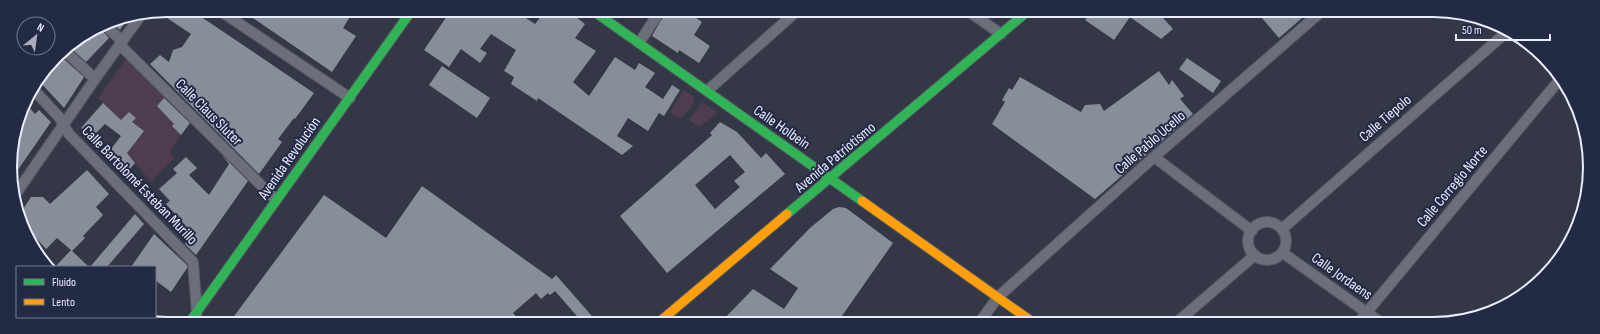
<svg xmlns="http://www.w3.org/2000/svg" width="1600" height="334" font-family="'Sofia Sans Condensed',sans-serif">
  <style>
    .green { fill: #4e3d4f }
    .building { fill: #868e99; fill-rule: evenodd }
    .lines { fill: none; stroke-linecap: round; stroke-linejoin: round }
    .street-casing { stroke: #525663; stroke-width: 12 }
    .fast-casing { stroke: #525663; stroke-width: 11 }
    .slow-casing { stroke: #525663; stroke-width: 11 }
    .street { stroke: #6c6f7a; stroke-width: 10 }
    .fast { stroke: #30b455; stroke-width: 9 }
    .slow { stroke: #ff9f0a; stroke-width: 9 }
    .labels { text-anchor: middle; stroke-width: 4; stroke-linejoin: round; paint-order: stroke }
    .street-label { font-size: 15px; fill: #e8eeff; stroke: #232a44 }
    .rim { fill: none; stroke: #e8eeff; stroke-width: 2 }
  </style>
  <rect width="100%" height="100%" fill="#343846"/>
  <g class="green">
    <path d="M128,56L168,95L157,106L171,120L183,110L186,113L172,126L181,135L169,152L174,158L151,182L118,141L128,127L98,98Z"/>
    <path d="M684,90L694,97C693,106 689,113 680,118L670,112Z"/>
    <path d="M702,102L717,112L715,115L699,127L689,120Z"/>
  </g>
  <g class="building">
    <path d="M167,10H191L314,93L295,119L294,118L278,139L282,142L259,174L150,64L160,55L169,62L173,50L182,47L191,34L158,12Z"/>
    <path d="M241,10H354L343,28L356,36L332,72Z"/>
    <path d="M451,10H514L535,24L546,10H567L585,24L575,38L596,51L573,82L589,96L615,57L635,70L639,63L655,73L645,87L663,99L672,85L680,90L664,116L659,113L648,131L628,118L617,136L633,146L622,155L538,98L537,101L511,84L514,77L504,71L516,50L491,34L480,49L487,53L480,63L461,49L449,67L424,50Z"/>
    <path d="M666,11H686L702,22L694,35L710,46L699,63L679,50L678,53L652,36Z"/>
    <path d="M1091,11H1157L1173,29L1161,39L1130,17L1114,40L1085,20Z"/>
    <path d="M1256,11H1310L1279,38Z"/>
    <path d="M128,18L120,30L110,21H113Z"/>
    <path d="M99,27L109,38L86,62L70,47Z"/>
    <path d="M58,54L84,77L64,108L39,81Z"/>
    <path d="M1187,58L1221,81L1213,93L1179,69Z"/>
    <path d="M442,66L490,98L477,118L429,85Z"/>
    <path d="M1159,71L1169,85L1172,80L1184,96L1180,99L1193,114L1095,199L992,124L1005,102L1002,100L1009,88L1012,90L1020,77L1081,112L1085,105L1100,104L1104,111Z"/>
    <path d="M164,98L190,123L181,135L172,126L174,124L157,106Z"/>
    <path d="M25,103L35,114L39,110L51,122L13,177L10,157L22,107Z"/>
    <path d="M103,103L121,120L129,112L136,118L132,122L144,131L127,153L135,163L129,170L111,149L121,136L105,124L91,138L81,128Z"/>
    <path d="M720,122L737,132L761,158L766,153L785,174L667,273L620,216L712,135L710,133ZM730,155L745,172L734,181L740,187L715,209L695,185Z"/>
    <path d="M222,155L248,181L196,255L185,244L192,233L166,204L170,201L159,189L177,173L173,169L186,157L197,168L189,175L209,195L229,164Z"/>
    <path d="M87,170L109,194L96,207L103,215L83,236L85,238L72,251L57,238L46,249L21,222L18,217L31,197H43L50,204Z"/>
    <path d="M422,186L552,279L556,275L598,323H583L555,291L550,295L548,293L541,299L536,293L513,313L521,323H229L324,195L386,238Z"/>
    <path d="M839,207L846,208L893,243L837,323H720L753,289L784,309L798,288L770,269L810,228L833,209Z"/>
    <path d="M135,214L144,224L107,267H90Z"/>
    <path d="M154,234L187,265V268L171,292L155,280V267H131Z"/>
    <path d="M71,250L89,267H55Z"/>
  </g>
  <g class="lines">
    <g class="street-casing">
      <g id="street">
        <path d="M219,10L350,98"/>
        <path d="M968,11L1001,34"/>
        <path d="M104,24L122,41"/>
        <path d="M639,43L660,11"/>
        <path d="M120,45L276,200"/>
        <path d="M64,50L95,79"/>
        <path d="M34,90L59,117L69,134L193,262L197,313"/>
        <path d="M707,91L797,11"/>
        <path d="M1154,157L1252,231"/>
        <path d="M15,195L95,79L141,15"/>
        <circle cx="1267" cy="241" r="19"/>
        <path d="M1282,229L1509,30"/>
        <path d="M1283,253L1383,324"/>
        <path d="M979,323L998,297L1154,157L1322,11"/>
        <path d="M1176,323L1255,255"/>
        <path d="M1357,324L1561,78"/>
      </g>
    </g>
    <g class="fast-casing">
      <g id="fast">
        <path d="M592,10L862,201"/>
        <path d="M1556,70L1559,74"/>
        <path d="M787,214L1028,11"/>
        <path d="M189,323L412,10"/>
      </g>
    </g>
    <g class="slow-casing">
      <g id="slow">
        <path d="M862,201L1034,323"/>
        <path d="M658,323L787,214"/>
      </g>
    </g>
    <use href="#street" class="street"/>
    <use href="#fast" class="fast"/>
    <use href="#slow" class="slow"/>
  </g>
  <g class="labels">
    <g class="street-label">
      <text transform="translate(209 112) rotate(45)" y="5">Calle Claus Sluter</text>
      <text transform="translate(1385 118) rotate(-41)" y="5">Calle Tiepolo</text>
      <text transform="translate(782 127) rotate(35)" y="5">Calle Holbein</text>
      <text transform="translate(1150 142) rotate(-41)" y="5">Calle Pablo Ucello</text>
      <text transform="translate(835 157) rotate(-40)" y="5">Avenida Patriotismo</text>
      <text transform="translate(289 158) rotate(-55)" y="5">Avenida Revolución</text>
      <text transform="translate(140 185) rotate(46)" y="5">Calle Bartolomé Esteban Murillo</text>
      <text transform="translate(1452 186) rotate(-50)" y="5">Calle Corregio Norte</text>
      <text transform="translate(1342 276) rotate(35)" y="5">Calle Jordaens</text>
    </g>
  </g>
  <path d="M0 0H1600V334H0ZM167 17H1433A150 150 0 0 1 1583 167V167A150 150 0 0 1 1433 317H167A150 150 0 0 1 17 167V167A150 150 0 0 1 167 17Z" fill="#232a44" fill-rule="evenodd"/>
  <path class="rim" d="M167 17H1433A150 150 0 0 1 1583 167V167A150 150 0 0 1 1433 317H167A150 150 0 0 1 17 167V167A150 150 0 0 1 167 17Z"/>
  <rect x="16" y="266" width="140" height="52" fill="#232a44" stroke="#72788f"/>
  <rect x="24" y="279" width="20" height="6" fill="#30b455" stroke="#72788f"/>
  <text x="52" y="286" font-size="12" fill="#e8eeff">Fluido</text>
  <rect x="24" y="299" width="20" height="6" fill="#ff9f0a" stroke="#72788f"/>
  <text x="52" y="306" font-size="12" fill="#e8eeff">Lento</text>
  <g transform="translate(36 36) rotate(29)"><circle r="19" fill="#232a44" stroke="#72788f"/>
  <path d="M0-3L7 15L0 10L-7 15Z" fill="#a9aebe"/>
  <text y="-6" font-size="11" font-weight="bold" text-anchor="middle" fill="#e8eeff">N</text>
  </g>
  <path d="M1456 34v6h94v-6" fill="none" stroke="#e8eeff" stroke-width="2"/>
  <text x="1462" y="34" font-size="12" fill="#e8eeff" stroke="#232a44" stroke-width="3" paint-order="stroke">50 m</text>
</svg>
